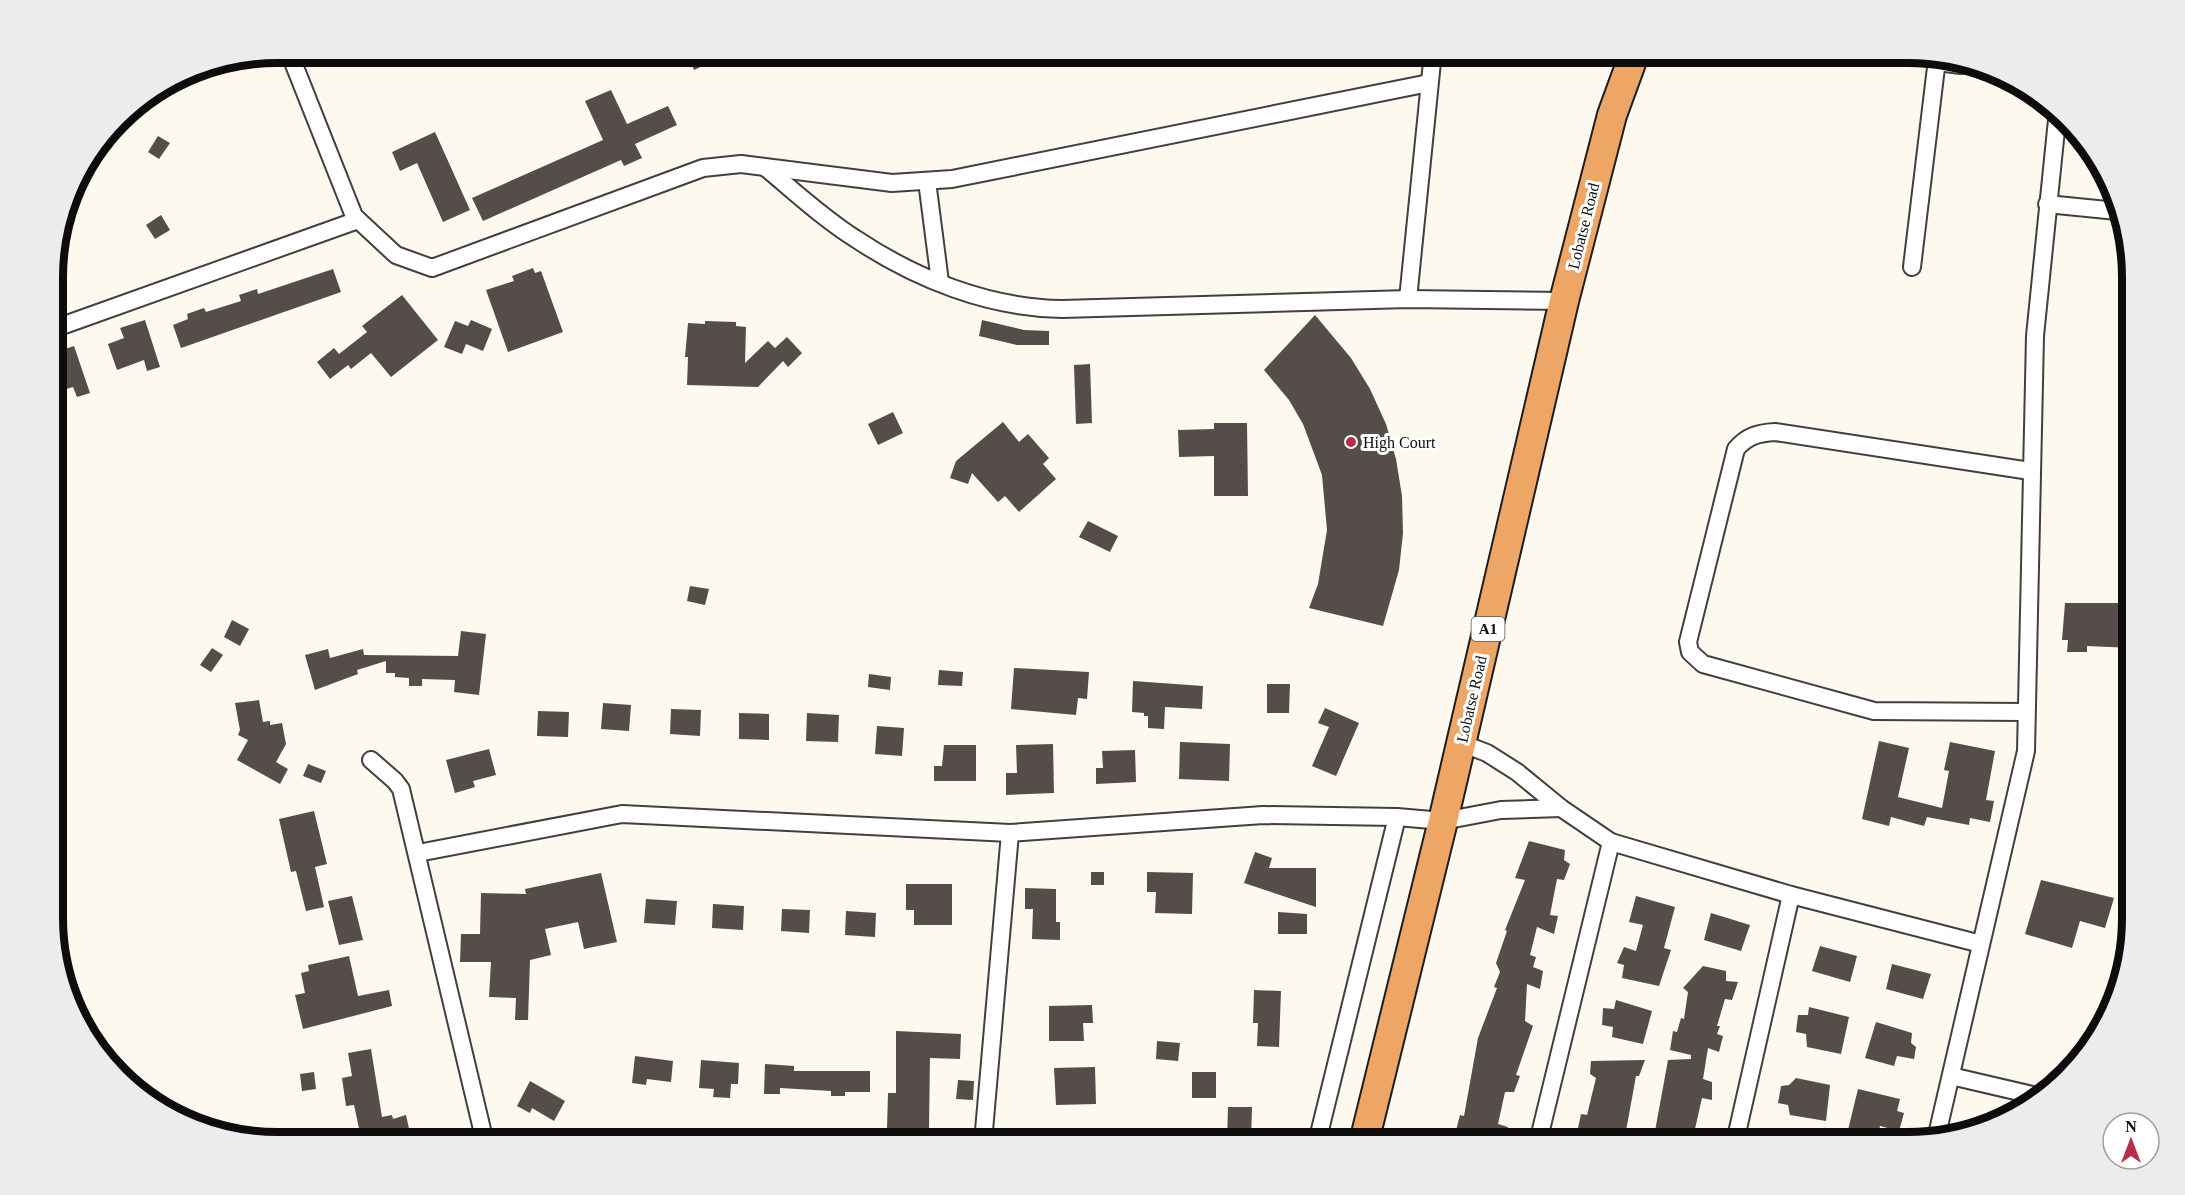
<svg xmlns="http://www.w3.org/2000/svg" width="2185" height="1195" font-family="Georgia,serif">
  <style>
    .building { fill: #554d4a }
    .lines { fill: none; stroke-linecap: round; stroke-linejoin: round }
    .minor-casing { stroke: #404040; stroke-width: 20 }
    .trunk-casing { stroke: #1e1e1e; stroke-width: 32 }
    .minor { stroke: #fff; stroke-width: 16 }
    .trunk { stroke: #eea666; stroke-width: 28 }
    .poi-dot { fill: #b52d46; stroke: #fff; stroke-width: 2 }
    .labels { text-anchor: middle; stroke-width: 6; stroke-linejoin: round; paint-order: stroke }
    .shield { fill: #fff; stroke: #565656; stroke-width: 1.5 }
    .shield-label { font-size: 15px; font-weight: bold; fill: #0d0d0d }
    .street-label { font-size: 16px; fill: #0d0d0d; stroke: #fff }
    .poi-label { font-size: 16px; fill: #0d0d0d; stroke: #fff; text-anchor: start }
    .rim { fill: none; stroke: #0d0d0d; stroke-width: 8 }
  </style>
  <rect width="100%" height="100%" fill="#fef9ee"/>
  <g class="building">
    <path d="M687,52H702L707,64L694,70Z"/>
    <path d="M611,90L627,124L668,106L677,125L635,144L642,158L624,166L621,160L483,221L472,198L603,140L585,101Z"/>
    <path d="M435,132L470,210L443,222L417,163L400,171L392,152Z"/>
    <path d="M158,136L170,143L159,159L148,152Z"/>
    <path d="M161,215L170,230L155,239L146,225Z"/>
    <path d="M533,268L535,273L541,271L563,332L508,352L486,290L514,281L512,276Z"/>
    <path d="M333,269L341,292L181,348L173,325L188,319L187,314L204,308L206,312L241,301L239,295L257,289L258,294Z"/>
    <path d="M402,295L438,340L391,377L371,353L351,369L348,365L330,379L317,362L334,348L339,354L367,332L362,326Z"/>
    <path d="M1315,315L1351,358L1370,389L1386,424L1396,459L1402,496L1403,533L1399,570L1383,626L1309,608L1318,584L1327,530L1322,475L1303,424L1289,400L1264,370Z"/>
    <path d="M145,320L160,367L147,371L144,360L117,370L108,344L124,338L120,328Z"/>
    <path d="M471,320L492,329L483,351L466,344L462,354L444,347L455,321L468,326Z"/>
    <path d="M982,320L1024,330L1049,331V345H1017L979,336Z"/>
    <path d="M705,321L736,322V326L746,327L745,363L768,341L775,348L787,337L802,353L788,367L783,361L758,387L687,385L688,357H685L688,323L705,324Z"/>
    <path d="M74,346L90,393L77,397L73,387L53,393V353Z"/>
    <path d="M1090,364L1092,423L1076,424L1074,365Z"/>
    <path d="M893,412L903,433L878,445L868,424Z"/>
    <path d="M1003,422L1019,442L1028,434L1049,458L1043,464L1056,479L1019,512L1005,496L998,502L972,473L968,484L950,478L956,461Z"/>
    <path d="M1214,423H1247L1248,496H1214V456L1179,457L1178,430L1214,429Z"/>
    <path d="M1088,521L1118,536L1110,552L1079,537Z"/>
    <path d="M690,586L709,589L705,605L687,601Z"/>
    <path d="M2065,603H2119V609L2132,610V648L2087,646V652H2067L2068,640H2062Z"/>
    <path d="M232,620L249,629L240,646L224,637Z"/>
    <path d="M461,631L486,634L479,695L454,692L455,680L422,679V686H409V678L395,677V673H386V661L357,670L358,674L315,690L305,655L328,649L330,658L363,649L364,655L458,656Z"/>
    <path d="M212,648L223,655L211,672L200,665Z"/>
    <path d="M1014,668L1089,672L1087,699L1078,698L1076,715L1011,709Z"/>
    <path d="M939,670L963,672L962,686L938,685Z"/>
    <path d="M869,674L891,677L890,690L868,687Z"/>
    <path d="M1133,681L1203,686L1202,709L1165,707L1164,729L1148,728V716H1144V713L1132,712Z"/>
    <path d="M1267,684H1290L1289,713H1267Z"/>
    <path d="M259,700L263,722L270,721V725L282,723L286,744L276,762L288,769L280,784L237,760L248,740L238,735L240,730L235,703Z"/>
    <path d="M603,703L631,705L629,731L601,729Z"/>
    <path d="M1325,708L1359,723L1336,776L1312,766L1329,727L1318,723Z"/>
    <path d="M671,709L701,710L700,736L670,734Z"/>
    <path d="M538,711L569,712L568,737L537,736Z"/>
    <path d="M739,713L769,714V740L739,739Z"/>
    <path d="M807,713L839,715L838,742L806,741Z"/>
    <path d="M877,726L904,728L902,756L875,754Z"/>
    <path d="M1879,741L1909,748L1898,797L1942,808L1949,771L1944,770L1950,742L1995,751L1986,800L1994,801L1990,822L1970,818L1969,825L1927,817L1924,826L1891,817L1889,826L1862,819Z"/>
    <path d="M1180,742L1230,744L1229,781L1179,779Z"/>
    <path d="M1053,744L1054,793L1006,795V773H1017L1016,745Z"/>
    <path d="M944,745H976V781H934V766H942Z"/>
    <path d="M489,749L496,775L473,781L475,787L455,793L446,760Z"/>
    <path d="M1135,750L1136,782L1096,784V768H1103L1102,751Z"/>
    <path d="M308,764L326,771L321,783L303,776Z"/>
    <path d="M314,811L327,864L315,867L324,907L306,911L296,871L291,872L279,819Z"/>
    <path d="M1529,841L1565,850L1564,860L1570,864L1564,880L1557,879L1550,915L1558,916L1554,934L1537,927L1530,955L1536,957L1533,967L1543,971L1540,989L1527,984L1525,1021L1533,1026L1516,1075L1520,1076L1514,1092H1505L1498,1124L1508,1127L1504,1142H1453L1460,1115L1464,1116L1478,1038L1497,988L1494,987L1500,972L1496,963L1507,931L1505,930L1525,880L1515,878Z"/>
    <path d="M1255,852L1272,858L1269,868H1316V907L1244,883Z"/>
    <rect x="1091" y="872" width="13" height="13"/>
    <path d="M1147,872L1193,873L1192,914L1155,913L1156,892H1147Z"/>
    <path d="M601,873L617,942L584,949L578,922L545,929L551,955L530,960L528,1020H515L516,998L489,997L491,962H460L461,934H480L481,893L526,894L525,889Z"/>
    <path d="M2041,880L2114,898L2105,928L2080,921L2072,948L2025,934Z"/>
    <path d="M906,884H952V925H914V910H906Z"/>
    <path d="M1025,888L1056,889V922H1060V940L1032,939L1033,909H1025Z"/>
    <path d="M352,896L363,940L339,945L328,901Z"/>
    <path d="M1636,896L1675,907L1664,948L1671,950L1659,986L1622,978L1624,965L1617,963L1624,947L1636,951L1643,925L1629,922Z"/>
    <path d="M646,899L677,901L675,925L644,923Z"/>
    <path d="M713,904L744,906L743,930L712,928Z"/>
    <path d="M782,909L810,910L809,933L781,931Z"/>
    <path d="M846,911L876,913L875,937L845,935Z"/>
    <path d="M1278,912L1307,914V934H1278Z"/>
    <path d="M1711,913L1750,925L1741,951L1704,940Z"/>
    <path d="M1820,946L1857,956L1850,982L1812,971Z"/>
    <path d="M349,956L358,996L389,990L392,1006L303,1029L295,995L305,993L301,973L309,971L308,965Z"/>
    <path d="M1892,964L1931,974L1923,999L1886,989Z"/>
    <path d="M1703,966L1726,971V981L1738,982L1732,1000L1725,999L1717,1026H1720L1717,1034L1723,1036L1719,1052L1708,1048L1703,1079L1712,1082V1100L1702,1098L1692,1142H1653L1668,1060L1691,1059V1055L1670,1050L1673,1031L1677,1032L1681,1018L1684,1019L1688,992L1683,988Z"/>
    <path d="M1254,990L1281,991L1279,1047L1257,1046L1258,1023H1253Z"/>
    <path d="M1616,1000L1652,1011L1643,1044L1612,1037L1613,1027L1602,1025L1603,1008L1614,1009Z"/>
    <path d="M1092,1005L1093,1023H1083L1084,1041H1049V1006Z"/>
    <path d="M1809,1007L1849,1017L1841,1054L1807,1047L1806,1034L1796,1032L1798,1015H1808Z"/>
    <path d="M1876,1022L1912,1033L1911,1043L1916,1047L1914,1059L1897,1056L1894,1066L1865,1058Z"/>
    <path d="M896,1031L961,1034L960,1059L930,1058L929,1128H914V1142H892V1128H887L888,1093H896Z"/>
    <path d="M1157,1041L1180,1043L1178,1061L1156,1059Z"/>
    <path d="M371,1049L382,1117L392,1115L393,1119L406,1115L412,1142H375L374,1139L368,1140L366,1132L360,1133L354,1105L346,1106L342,1078L352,1076L348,1053Z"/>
    <path d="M635,1056L673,1061L671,1082L647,1079L646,1085L632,1083Z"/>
    <path d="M701,1060L739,1063L738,1084H731L730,1098L713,1097L714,1089L699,1088Z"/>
    <path d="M1645,1060L1639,1076H1636L1624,1142H1589L1590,1136L1577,1133L1581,1114L1587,1115L1596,1078L1590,1074L1591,1061Z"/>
    <path d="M765,1064L794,1066V1071H870V1092H845V1096H831V1091L780,1088V1094H764Z"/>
    <path d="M1095,1067L1096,1104L1056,1105L1054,1068Z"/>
    <path d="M314,1072L316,1089L302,1091L300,1074Z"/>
    <rect x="1192" y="1072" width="24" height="26"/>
    <path d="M1796,1078L1830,1085L1826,1121L1790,1115L1788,1105L1778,1103L1781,1086L1789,1085Z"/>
    <path d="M958,1080L974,1081L973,1100L956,1099Z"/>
    <path d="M530,1081L565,1101L554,1121L532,1108L530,1113L517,1106Z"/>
    <path d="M1858,1089L1900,1099L1897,1111L1904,1113L1899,1131L1880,1126L1878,1137L1848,1130Z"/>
    <path d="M1228,1107H1252L1251,1142H1227Z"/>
  </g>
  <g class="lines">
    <g class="minor-casing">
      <g id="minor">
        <path d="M289,52L354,216L396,255L432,268L703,168L741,164L892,183L952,179L1429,83"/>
        <path d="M1937,62L1961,65"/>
        <path d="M766,168C795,192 824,219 856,239C916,279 989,308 1062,309L1408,299L1564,301"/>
        <path d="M927,181L940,282"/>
        <path d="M2047,204L2117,211"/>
        <path d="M1912,267L1937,59"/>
        <path d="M1408,299L1433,52"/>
        <path d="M53,329L358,220"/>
        <path d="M2026,712L1874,711L1703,664L1690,652L1688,642L1736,449C1747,436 1758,433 1775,432L2030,471"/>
        <path d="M1461,743L1487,753L1517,772L1561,808L1611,842L1791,895L1981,944"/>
        <path d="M371,760L395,781L401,789L485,1142"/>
        <path d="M418,853L622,814L1010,833L1263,815L1397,817L1443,821L1501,810L1561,808"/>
        <path d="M1951,1076L2041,1097"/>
        <path d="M1936,1139L2026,751L2035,336L2058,110"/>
        <path d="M983,1142L1010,833"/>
        <path d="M1317,1142L1397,817"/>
        <path d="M1538,1142L1611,842"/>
        <path d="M1735,1142L1791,895"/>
      </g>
    </g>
    <g class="trunk-casing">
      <path id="trunk" d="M1364,1142L1443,821L1564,301L1612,115L1635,52"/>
    </g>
    <use href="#minor" class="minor"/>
    <use href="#trunk" class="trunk"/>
  </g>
  <circle class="poi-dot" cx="1351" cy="442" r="6"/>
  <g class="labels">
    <rect class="shield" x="1471.5" y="617" width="33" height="24" rx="4.5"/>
    <g class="shield-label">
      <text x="1488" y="634">A1</text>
    </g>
    <g class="street-label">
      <text transform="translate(1583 226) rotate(-76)" y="6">Lobatse Road</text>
      <text transform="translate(1471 699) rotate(-77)" y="6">Lobatse Road</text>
    </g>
    <g class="poi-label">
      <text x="1363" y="448">High Court</text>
    </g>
  </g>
  <path d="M0 0H2185V1195H0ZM277 63H1908A214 214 0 0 1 2122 277V918A214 214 0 0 1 1908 1132H277A214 214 0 0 1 63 918V277A214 214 0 0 1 277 63Z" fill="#ececec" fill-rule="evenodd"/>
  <path class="rim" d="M277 63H1908A214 214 0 0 1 2122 277V918A214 214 0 0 1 1908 1132H277A214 214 0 0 1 63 918V277A214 214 0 0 1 277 63Z"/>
  <g transform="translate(2131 1141)"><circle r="28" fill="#ffffff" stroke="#9e9e9e" stroke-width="1.5"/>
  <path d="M0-4.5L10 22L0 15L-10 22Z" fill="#b52d46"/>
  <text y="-9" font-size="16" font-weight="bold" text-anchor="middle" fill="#0d0d0d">N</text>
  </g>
</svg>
